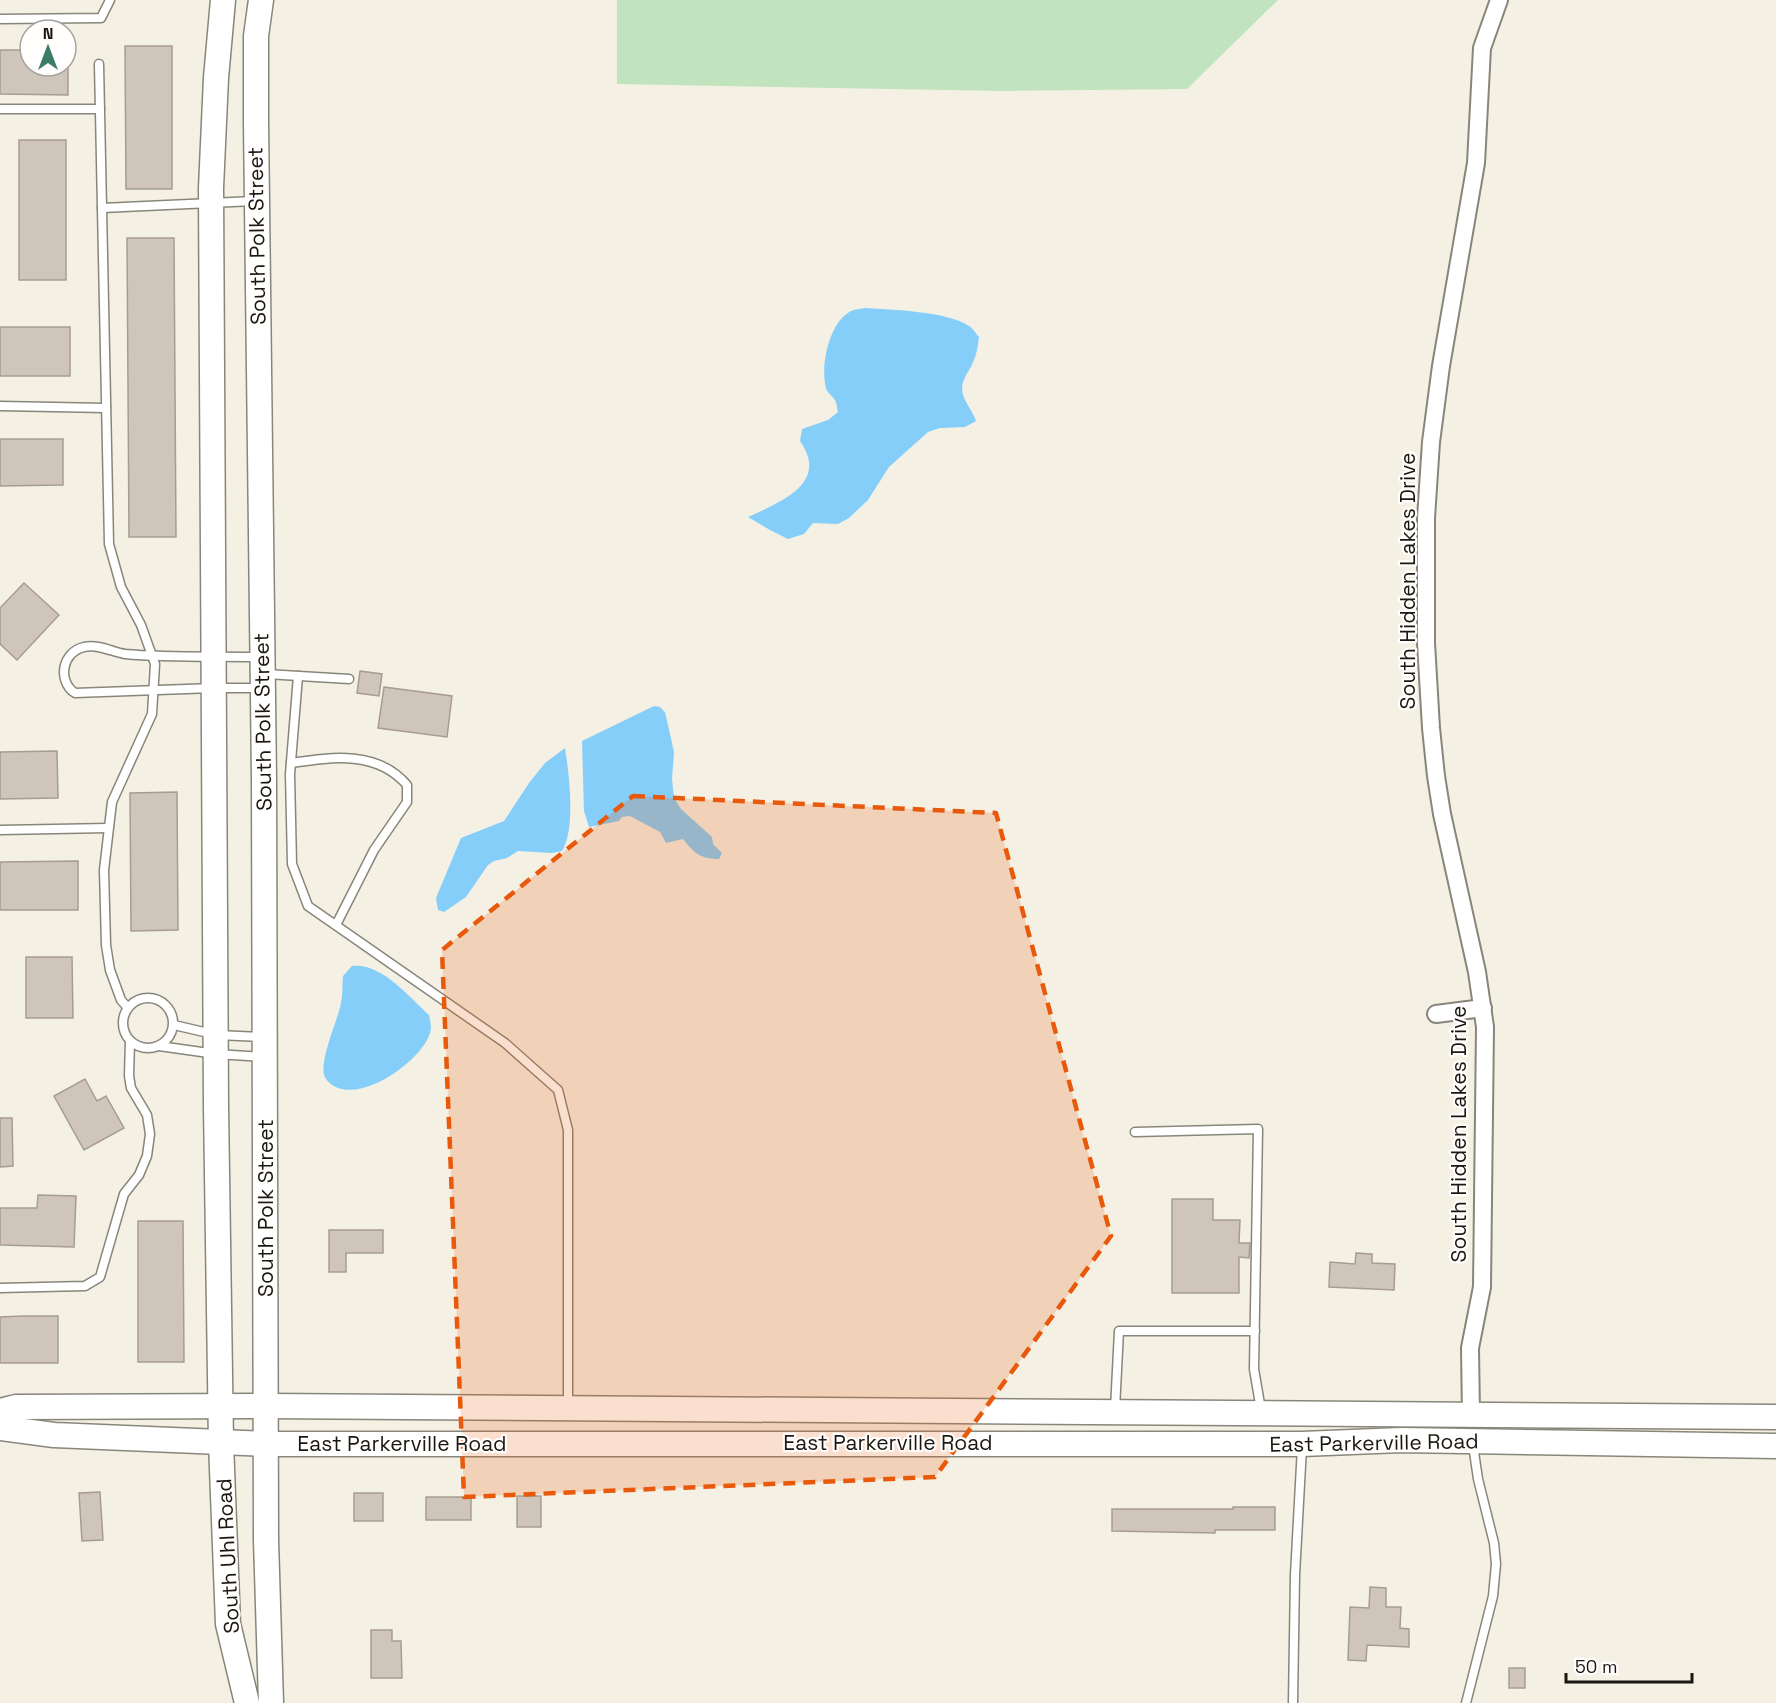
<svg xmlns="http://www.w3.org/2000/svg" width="1776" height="1703" font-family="'Space Grotesk',sans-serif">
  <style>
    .green { fill: #c1e3bd }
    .water { fill: #85cefa }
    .building { fill: #cfc5bb; stroke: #a69c93; stroke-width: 1.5 }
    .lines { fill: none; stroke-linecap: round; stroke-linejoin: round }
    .lane-casing { stroke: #88867a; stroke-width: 11 }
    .street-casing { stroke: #88867a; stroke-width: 20 }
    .secondary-casing { stroke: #88867a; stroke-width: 27 }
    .lane { stroke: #fff; stroke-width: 8 }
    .street { stroke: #fff; stroke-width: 16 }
    .secondary { stroke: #fff; stroke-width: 24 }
    .marked { fill: #e8590c; fill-opacity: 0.2; stroke: #e8590c; stroke-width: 4.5; stroke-dasharray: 12 8; stroke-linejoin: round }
    .labels { text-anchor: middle; stroke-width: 4.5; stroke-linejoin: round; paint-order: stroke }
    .street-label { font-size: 21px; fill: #181712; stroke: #fffefc }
  </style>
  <rect width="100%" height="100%" fill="#f4f1e4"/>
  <path class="green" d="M617,0H1278L1187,89L1003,91L617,84Z"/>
  <g class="water">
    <path d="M865,308C892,310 947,311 969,326C973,328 976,334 979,337C978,345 977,353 974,360C969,373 959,381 963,395C966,404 973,412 976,421L965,427L940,428L928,432L889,467L868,500L849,518L838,524L813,523L804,534L788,539L770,530L748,517C780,502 830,484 800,441L802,429L828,420L838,412C837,408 837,402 834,399C831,394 827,393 826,388C820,366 829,322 851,311C855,309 861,309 865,308Z"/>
    <path d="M654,706L660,707L665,712L674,752L672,779L674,798L681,809L712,837L713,844L722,853L719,859C700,859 694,853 683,839L666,843L660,832L630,816L622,817L619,821L589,827L584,811L582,741Z"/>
    <path d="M565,748C569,773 576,829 562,851L552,853L518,851L507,858L494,861L488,865L466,897L444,912L438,910L436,898L461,838L504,821L529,783L545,763Z"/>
    <path d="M352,966C382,963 408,996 429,1015C430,1021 432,1026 430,1033C422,1062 351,1112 326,1079C316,1067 338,1020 341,1003C343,994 342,985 343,976Z"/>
  </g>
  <g class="building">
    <path d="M125,46H172V189H126Z"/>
    <path d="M0,50H30V66H68V95L0,94Z"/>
    <rect x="19" y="140" width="47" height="140"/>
    <path d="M127,238H174L176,537H129Z"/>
    <rect x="0" y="327" width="70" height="49"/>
    <path d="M0,439H63V485L0,486Z"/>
    <path d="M24,583L59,615L17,660L0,644V608Z"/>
    <path d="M360,671L382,674L379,696L357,693Z"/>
    <path d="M384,687L452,696L447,737L378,728Z"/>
    <path d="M57,751L58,798L0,799V752Z"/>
    <path d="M177,792L178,930L131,931L130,793Z"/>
    <path d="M78,861V910H0V862Z"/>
    <path d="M26,957H72L73,1018H26Z"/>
    <path d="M85,1079L97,1101L106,1096L124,1128L84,1150L54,1096Z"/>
    <path d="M0,1118H12L13,1166L0,1167Z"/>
    <path d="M38,1195L76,1196L74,1247L0,1245V1208H37Z"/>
    <path d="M1172,1199H1213V1220H1240L1239,1243H1250L1249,1258L1239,1257V1293H1172Z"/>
    <path d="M138,1221H183L184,1362H138Z"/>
    <path d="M329,1230H383V1253H346V1272H329Z"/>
    <path d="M1356,1253L1372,1254V1263L1395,1264L1394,1290L1329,1287L1330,1262L1355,1264Z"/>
    <path d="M23,1316H58V1363H0V1317Z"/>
    <path d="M100,1492L103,1540L82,1541L79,1493Z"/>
    <rect x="354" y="1493" width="29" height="28"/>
    <rect x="517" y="1496" width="24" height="31"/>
    <rect x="426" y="1497" width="45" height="23"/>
    <path d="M1233,1507H1275V1530H1215V1533L1112,1531V1509H1233Z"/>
    <path d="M1370,1587L1386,1588V1607H1401L1400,1628L1409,1629V1647L1367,1645L1366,1661L1348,1660L1350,1607L1369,1608Z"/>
    <path d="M371,1630H392V1641H401L402,1678H371Z"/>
    <rect x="1509" y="1668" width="16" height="20"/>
  </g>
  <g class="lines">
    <g class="lane-casing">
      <g id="lane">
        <path d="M0,19L101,18L110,0"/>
        <path d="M99,64L109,544L121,587L141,625L155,664L152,714L112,802L104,870L106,945L110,970L121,1000L128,1008"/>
        <path d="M0,109H100"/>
        <path d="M102,208L254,201"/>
        <path d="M0,406L106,408"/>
        <path d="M261,657C216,656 170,658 125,654C112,652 99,644 84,647C62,652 57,681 75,693L214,688H262"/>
        <path d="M266,674L349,679"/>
        <path d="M298,676L290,774L292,864L308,906L505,1043L558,1090L568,1130V1405"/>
        <path d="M291,763C332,757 377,750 407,785V802L374,850L336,925"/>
        <path d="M0,830L108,828"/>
        <circle cx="148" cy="1023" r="25"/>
        <path d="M174,1025L217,1035L262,1037"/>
        <path d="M159,1046L216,1054L263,1057"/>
        <path d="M1135,1132L1258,1129L1254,1369L1261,1410"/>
        <path d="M0,1288L85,1286L100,1277L124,1194L139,1175L147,1156L150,1134L147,1115L131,1088L129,1076L130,1041"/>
        <path d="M1115,1409L1119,1331H1255"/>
        <path d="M1293,1703L1295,1575L1302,1447"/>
        <path d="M1466,1703L1493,1596L1496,1564L1494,1543L1478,1479L1473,1445"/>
      </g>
    </g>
    <g class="street-casing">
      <g id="street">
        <path d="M1436,1014L1483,1008"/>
        <path d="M1471,1415L1470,1348L1482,1287L1485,1027L1477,972L1442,814L1436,776L1431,728L1426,643V518L1431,442L1441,366L1476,163L1482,48L1499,0"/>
      </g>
    </g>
    <g class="secondary-casing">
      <g id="secondary">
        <path d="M223,0L216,78L211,188L216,1106L221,1443L228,1624L247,1703"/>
        <path d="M261,0L256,36V122L264,780L266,1540L271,1703"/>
        <path d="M0,1411L16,1407L266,1406L1776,1417"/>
        <path d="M0,1428L54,1435L266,1444H1302L1401,1440L1776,1446"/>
      </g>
    </g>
    <use href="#lane" class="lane"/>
    <use href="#street" class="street"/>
    <use href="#secondary" class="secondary"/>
  </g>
  <path class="marked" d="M633,796L996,813L1111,1236L935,1477L464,1497L442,950Z"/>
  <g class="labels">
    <g class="street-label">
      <text transform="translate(257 236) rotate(-91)" y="7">South Polk Street</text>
      <text transform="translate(1408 581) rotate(-90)" y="7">South Hidden Lakes Drive</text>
      <text transform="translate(263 722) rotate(-91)" y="7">South Polk Street</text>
      <text transform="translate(1459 1134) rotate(-90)" y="7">South Hidden Lakes Drive</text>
      <text transform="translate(266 1208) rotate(-90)" y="7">South Polk Street</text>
      <text x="888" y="1450">East Parkerville Road</text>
      <text transform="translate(1374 1443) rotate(-1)" y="7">East Parkerville Road</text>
      <text x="402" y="1451">East Parkerville Road</text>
      <text transform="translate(228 1556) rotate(-93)" y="7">South Uhl Road</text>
    </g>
  </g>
  <g transform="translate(48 48)"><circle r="28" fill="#fffefc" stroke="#a3a29e" stroke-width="1.5"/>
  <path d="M0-4.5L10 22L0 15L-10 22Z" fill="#3d7c68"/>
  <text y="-9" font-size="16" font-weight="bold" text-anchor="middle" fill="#181712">N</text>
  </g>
  <path d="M1566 1673v9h126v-9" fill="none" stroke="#181712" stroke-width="3"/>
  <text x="1575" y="1673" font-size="18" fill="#181712" stroke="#fffefc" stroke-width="4.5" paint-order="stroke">50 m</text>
</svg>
